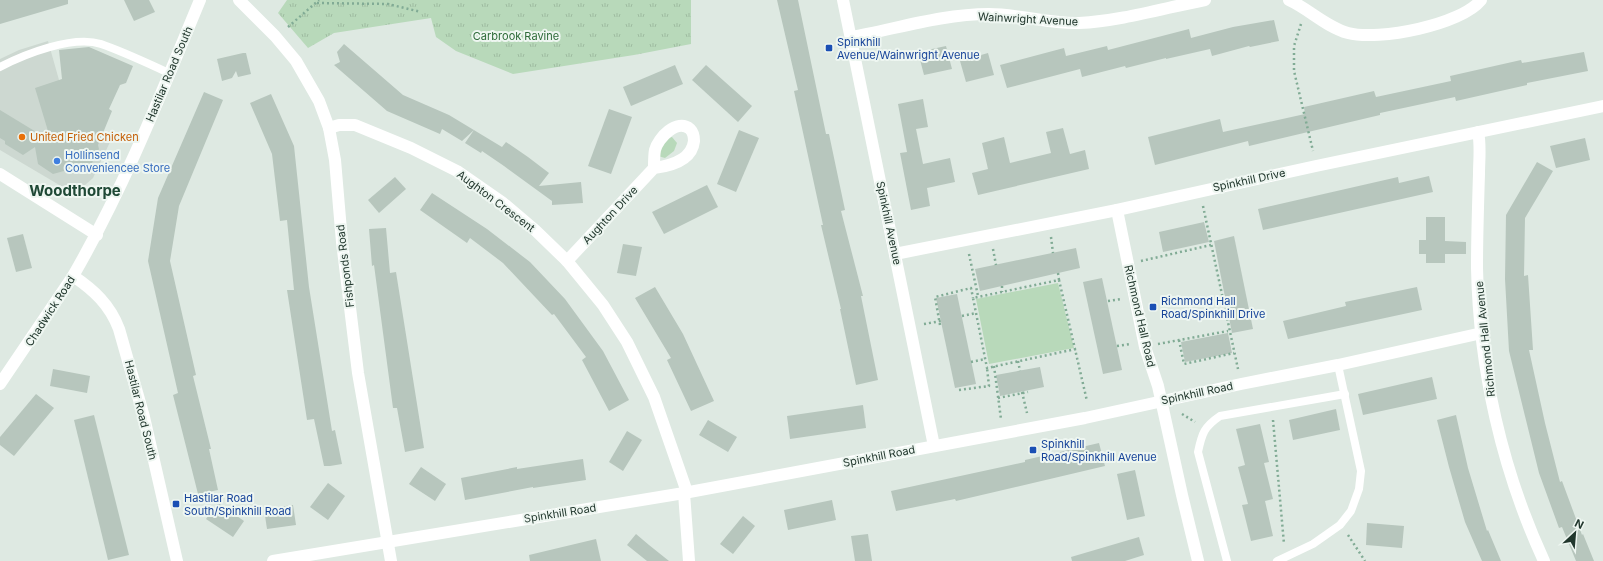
<svg xmlns="http://www.w3.org/2000/svg" width="1603" height="561" font-family="Inter,sans-serif">
  <style>
    .built { fill: #cdd8d1 }
    .grass { fill: #b8d9ba }
    .park { fill: url(#park-tufts) }
    .building { fill: #b7c6bd }
    .lines { fill: none; stroke-linecap: round; stroke-linejoin: round }
    .path { stroke: #81ab95; stroke-width: 2.5; stroke-dasharray: 2 3; stroke-linecap: butt }
    .service { stroke: #fff; stroke-width: 8 }
    .minor { stroke: #fff; stroke-width: 12 }
    .tertiary { stroke: #fff; stroke-width: 12 }
    .transit-dot { fill: #1a4fb4; stroke: #eef6f1; stroke-width: 1.5 }
    .food-dot { fill: #e8710a; stroke: #eef6f1; stroke-width: 1.5 }
    .shop-dot { fill: #3f7fe0; stroke: #eef6f1; stroke-width: 1.5 }
    .labels { text-anchor: middle; stroke-width: 4; stroke-linejoin: round; paint-order: stroke }
    .street-label { font-size: 11px; fill: #21372d; stroke: #eef6f1 }
    .park-label { font-size: 11px; fill: #2e6b39; stroke: #eef6f1 }
    .transit-label { font-size: 11px; fill: #164399; stroke: #eef6f1; text-anchor: start }
    .food-label { font-size: 11px; fill: #c56008; stroke: #eef6f1; text-anchor: start }
    .shop-label { font-size: 11px; fill: #366cbe; stroke: #eef6f1; text-anchor: start }
    .district-label { font-size: 15px; font-weight: bold; fill: #1e4835; stroke: #eef6f1 }
  </style>
  <defs>
    <pattern id="park-tufts" width="24" height="20" patternUnits="userSpaceOnUse"><rect width="24" height="20" fill="#b8d9ba"/><path d="M3 7l-1-3M5 7V3M7 7l1-3M15 17l-1-3M17 17v-4M19 17l1-3" fill="none" stroke="#9ebba0"/></pattern>
  </defs>
  <rect width="100%" height="100%" fill="#dee9e2"/>
  <path class="built" d="M48,41L59,80L80,127L110,142L93,178L85,185L74,188L61,186L0,150V59L19,50Z"/>
  <g class="grass">
    <path d="M672,137L677,143L674,151L665,158L658,156L663,139Z"/>
    <path d="M1058,283L1074,348L989,364L976,299Z"/>
  </g>
  <path class="park" d="M287,0H691V44L634,55L513,74L456,51L436,37L431,18L334,33L308,48L278,13Z"/>
  <g class="building">
    <path d="M0,0H68V4L0,24Z"/>
    <path d="M124,0H149L155,12L134,21Z"/>
    <path d="M777,0H798L826,134H829L845,210L841,211L863,296H861L878,380L856,385L840,309H841L821,225H823L794,91L798,90Z"/>
    <path d="M1274,20L1279,41L1250,47L1249,46L1212,56L1210,49L1166,59V58L1126,68L1125,66L1082,77L1080,69L1007,88L1000,65L1064,48L1066,56L1107,46L1108,50L1189,29L1191,38L1233,27Z"/>
    <path d="M344,44L403,95L449,115L502,147L506,142L528,157L549,173L539,186L581,182L583,203L552,205V201L504,166L482,151L481,153L465,143L474,130L462,141L442,129L440,134L387,111L334,65L340,62L337,52Z"/>
    <path d="M946,46L952,69L924,75L918,52Z"/>
    <path d="M89,47L133,66L126,83L120,85L109,109L112,111L98,145L99,149L90,167L86,165L53,174L38,164L35,147L23,155L5,144V141L0,138V110L51,141L35,88L62,79L59,50Z"/>
    <path d="M1584,52L1588,71L1527,83V85L1456,101L1455,97L1380,113V115L1249,146L1248,141L1155,165L1148,137L1220,119L1223,132L1305,114L1304,107L1374,91L1376,97L1451,81L1450,76L1521,60L1522,63Z"/>
    <path d="M243,53H246L251,74L238,77L236,71L232,78L222,81L217,59Z"/>
    <path d="M988,53L994,75L966,82L960,61Z"/>
    <path d="M675,65L683,84L631,106L623,87Z"/>
    <path d="M706,65L752,106L738,122L692,80Z"/>
    <path d="M204,92L223,100L179,206L170,261L196,375L193,376L211,449H209L218,490L198,494L173,395L178,393L148,261L158,198Z"/>
    <path d="M271,94L294,146L309,287L332,431L335,430L342,464L330,466H324L314,419L307,420L287,290H294L287,220L280,221L272,154L250,103Z"/>
    <path d="M923,99L928,127L916,129L923,164L950,158L955,182L927,188L930,206L911,210L900,153L907,152L898,104Z"/>
    <path d="M609,109L632,117L611,174L588,166Z"/>
    <path d="M1063,128L1070,154L1085,150L1089,169L978,195L972,173L988,169L982,143L1004,137L1010,163L1051,153L1046,132Z"/>
    <path d="M739,130L759,138L736,192L717,184Z"/>
    <path d="M1585,138L1590,160L1556,168L1550,146Z"/>
    <path d="M1537,162L1553,171L1525,218L1524,276L1528,275L1533,350H1529L1545,423L1560,482L1562,481L1582,535L1583,534L1594,561H1576L1562,527L1559,528L1539,473L1509,351L1505,279L1506,215Z"/>
    <path d="M1429,176L1433,192L1263,230L1258,209L1398,177L1399,183Z"/>
    <path d="M395,177L406,189L379,213L368,200Z"/>
    <path d="M707,185L718,207L664,234L652,212Z"/>
    <path d="M432,193L487,229L530,262L565,299L603,351L629,400L609,411L582,360L586,357L554,314L552,315L503,263L470,238L467,243L420,210Z"/>
    <path d="M1426,217H1445V241L1466,242V254H1445V263H1426V254H1419V240H1426Z"/>
    <path d="M1204,222L1209,242L1163,252L1159,232Z"/>
    <path d="M386,228L390,273L396,272L424,448L405,452L397,408H393L374,265L372,266L369,229Z"/>
    <path d="M23,234L32,268L16,272L7,238Z"/>
    <path d="M1234,236L1253,329L1232,333L1214,241Z"/>
    <path d="M623,244L642,247L636,276L617,273Z"/>
    <path d="M1076,248L1080,268L980,291L975,269Z"/>
    <path d="M1102,278L1122,370L1103,374L1083,282Z"/>
    <path d="M655,287L683,334L714,401L691,411L667,360L671,358L635,298Z"/>
    <path d="M1417,287L1422,310L1288,339L1283,321L1346,306L1345,302Z"/>
    <path d="M957,294L976,384L955,388L936,298Z"/>
    <path d="M1228,333L1232,353L1185,362L1181,342Z"/>
    <path d="M1040,367L1044,387L1000,396L996,375Z"/>
    <path d="M53,369L90,376L87,393L50,386Z"/>
    <path d="M1432,377L1437,399L1363,415L1358,394Z"/>
    <path d="M36,394L54,408L14,456L0,445V437Z"/>
    <path d="M863,405L866,428L790,439L787,416Z"/>
    <path d="M1336,409L1340,430L1293,440L1289,420Z"/>
    <path d="M94,415L129,555L108,560L74,420Z"/>
    <path d="M1456,415L1468,468L1487,531L1488,530L1501,561H1482L1465,522L1449,467L1437,420Z"/>
    <path d="M708,420L737,437L728,452L699,435Z"/>
    <path d="M1260,424L1269,462L1264,463L1273,499L1265,501L1273,536L1251,541L1242,505L1248,504L1238,467L1245,465L1236,429Z"/>
    <path d="M627,431L642,440L623,471L609,462Z"/>
    <path d="M1099,443L1105,466L956,501L955,499L896,511L891,491L1025,462V460Z"/>
    <path d="M583,459L586,480L533,488V487L465,500L461,478L517,467V469Z"/>
    <path d="M421,467L446,484L435,501L409,484Z"/>
    <path d="M1135,470L1145,516L1127,520L1117,474Z"/>
    <path d="M328,483L345,496L328,520L310,507Z"/>
    <path d="M832,500L836,520L788,530L784,510Z"/>
    <path d="M218,503L244,521L233,537L206,519Z"/>
    <path d="M293,505L296,525L267,529L264,509Z"/>
    <path d="M743,516L755,526L733,554L720,544Z"/>
    <path d="M1367,523L1404,526L1402,548L1366,545Z"/>
    <path d="M636,534L649,545L669,561H647L627,545Z"/>
    <path d="M868,534L872,561H855L851,536Z"/>
    <path d="M1139,537L1144,555L1125,561H1072L1071,557Z"/>
    <path d="M596,539L601,561H530L529,555Z"/>
  </g>
  <g class="lines">
    <g class="path">
      <path d="M317,3L388,4L421,12"/>
      <path d="M1301,24L1294,46V71L1313,151"/>
      <path d="M288,27L319,0"/>
      <path d="M1203,206L1238,369"/>
      <path d="M1051,237L1053,253"/>
      <path d="M993,249L996,265"/>
      <path d="M969,254L978,296"/>
      <path d="M1141,261L1211,245"/>
      <path d="M1058,273L1059,280"/>
      <path d="M1002,286V292"/>
      <path d="M1108,301L1121,299"/>
      <path d="M962,316L976,313"/>
      <path d="M924,324L941,321"/>
      <path d="M940,325L935,297L971,288L973,298"/>
      <path d="M1179,340L1184,364L1234,353"/>
      <path d="M1158,344L1228,331"/>
      <path d="M1117,346L1130,344"/>
      <path d="M1076,349L987,368L973,298L1059,280L1087,401"/>
      <path d="M1018,361L1020,371"/>
      <path d="M971,362L985,359"/>
      <path d="M994,366L1001,419"/>
      <path d="M959,390L989,386L987,368"/>
      <path d="M1022,392L1027,413"/>
      <path d="M998,398L1028,392"/>
      <path d="M1182,414L1195,422"/>
      <path d="M1273,420L1284,544"/>
      <path d="M1348,535L1365,561"/>
    </g>
    <g class="service">
      <path d="M0,67C25,54 73,35 101,44C124,52 147,63 169,73"/>
      <path d="M1227,561L1198,452C1202,433 1204,427 1220,416L1345,394"/>
      <path d="M1277,561L1313,544L1340,525L1351,511L1359,489L1361,471L1338,365"/>
    </g>
    <g class="minor">
      <path d="M239,0L275,36L296,61L319,101L329,128L335,160L342,242L358,373L391,561"/>
      <path d="M843,0L934,446"/>
      <path d="M1289,0C1309,9 1326,27 1348,33C1379,41 1461,25 1481,0"/>
      <path d="M851,37C896,29 942,14 989,14C1019,14 1049,24 1079,23C1121,21 1164,8 1205,0"/>
      <path d="M329,128L339,125H355L411,148L457,171L503,203L535,230L567,261L603,305L627,342L654,397L687,492"/>
      <path d="M1478,132C1481,145 1479,160 1479,174C1478,205 1477,237 1477,268C1479,369 1502,470 1544,561"/>
      <path d="M1117,210L1145,347L1158,386L1182,495L1198,561"/>
      <path d="M895,254L1117,210L1316,166L1603,106"/>
      <path d="M567,261L654,168C654,163 654,155 655,150C658,138 677,118 690,129C693,132 694,137 694,141C692,160 670,166 654,168"/>
      <path d="M0,384L73,276"/>
      <path d="M684,493L689,561"/>
      <path d="M273,561L684,493L1085,418L1241,384L1338,365L1482,333"/>
    </g>
    <g class="tertiary">
      <path d="M0,174L97,235"/>
      <path d="M177,561L144,417L119,329C110,305 94,290 73,276C124,188 161,94 200,0"/>
    </g>
  </g>
  <g class="transit-dot">
    <rect x="825" y="44" width="8" height="8" rx="2"/>
    <rect x="1149" y="303" width="8" height="8" rx="2"/>
    <rect x="1029" y="446" width="8" height="8" rx="2"/>
    <rect x="172" y="500" width="8" height="8" rx="2"/>
  </g>
  <circle class="food-dot" cx="22" cy="137" r="4"/>
  <circle class="shop-dot" cx="57" cy="161" r="4"/>
  <g class="labels">
    <g class="street-label">
      <text transform="translate(1028 19) rotate(3)" y="4">Wainwright Avenue</text>
      <text transform="translate(169 74) rotate(-67)" y="4">Hastilar Road South</text>
      <text transform="translate(1249 180) rotate(-12)" y="4">Spinkhill Drive</text>
      <text transform="translate(496 201) rotate(37)" y="4">Aughton Crescent</text>
      <text transform="translate(610 215) rotate(-47)" y="4">Aughton Drive</text>
      <text transform="translate(889 223) rotate(78)" y="4">Spinkhill Avenue</text>
      <text transform="translate(345 266) rotate(-97)" y="4">Fishponds Road</text>
      <text transform="translate(50 311) rotate(-57)" y="4">Chadwick Road</text>
      <text transform="translate(1140 316) rotate(77)" y="4">Richmond Hall Road</text>
      <text transform="translate(1485 339) rotate(-96)" y="4">Richmond Hall Avenue</text>
      <text transform="translate(1197 393) rotate(-12)" y="4">Spinkhill Road</text>
      <text transform="translate(141 410) rotate(76)" y="4">Hastilar Road South</text>
      <text transform="translate(879 456) rotate(-11)" y="4">Spinkhill Road</text>
      <text transform="translate(560 513) rotate(-9)" y="4">Spinkhill Road</text>
    </g>
    <g class="park-label">
      <text x="516" y="40">Carbrook Ravine</text>
    </g>
    <g class="transit-label">
      <text x="837" y="46">Spinkhill<tspan x="837" dy="13">Avenue/Wainwright Avenue</tspan></text>
      <text x="1161" y="305">Richmond Hall<tspan x="1161" dy="13">Road/Spinkhill Drive</tspan></text>
      <text x="1041" y="448">Spinkhill<tspan x="1041" dy="13">Road/Spinkhill Avenue</tspan></text>
      <text x="184" y="502">Hastilar Road<tspan x="184" dy="13">South/Spinkhill Road</tspan></text>
    </g>
    <g class="food-label">
      <text x="30" y="141">United Fried Chicken</text>
    </g>
    <g class="shop-label">
      <text x="65" y="159">Hollinsend<tspan x="65" dy="13">Conveniencee Store</tspan></text>
    </g>
    <g class="district-label">
      <text x="75" y="196">Woodthorpe</text>
    </g>
  </g>
  <g transform="translate(1575 533) rotate(26)" stroke="#eef6f1" stroke-width="3" paint-order="stroke">
  <path d="M0-3L7 15L0 10L-7 15Z" fill="#21372d"/>
  <text y="-6" font-size="11" font-weight="bold" text-anchor="middle" fill="#21372d">N</text>
  </g>
</svg>
